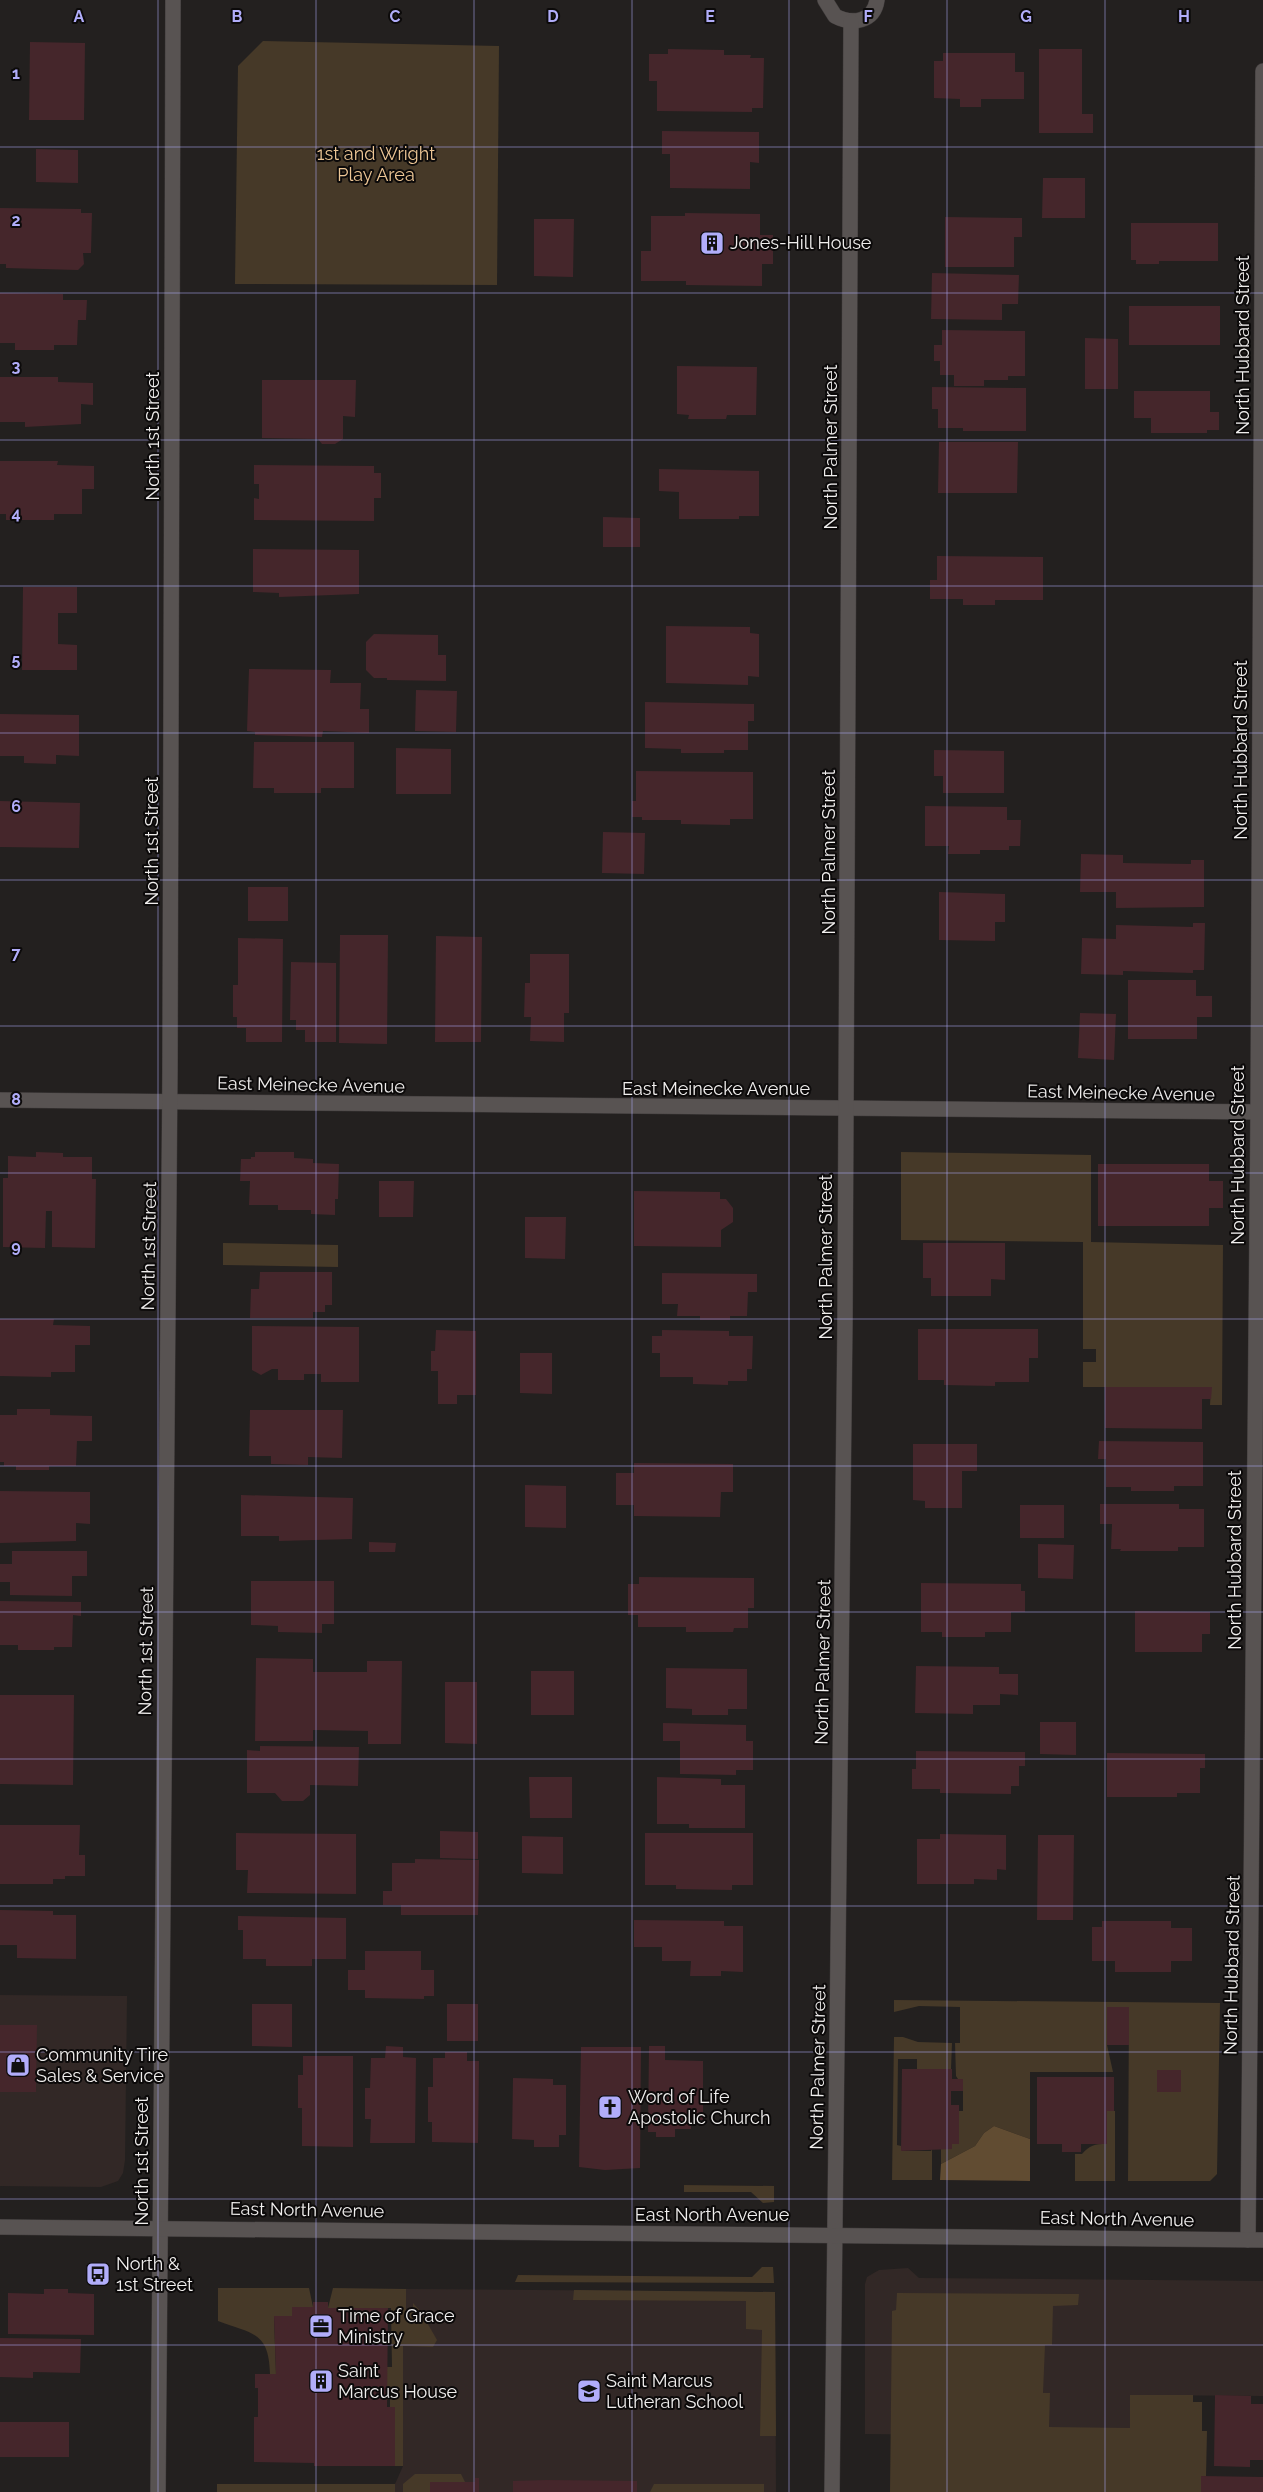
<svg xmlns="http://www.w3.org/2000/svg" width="1263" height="2492" font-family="Raleway,sans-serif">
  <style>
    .built { fill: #322826 }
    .green { fill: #463928 }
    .forest { fill: #614c32 }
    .building { fill: #45262b }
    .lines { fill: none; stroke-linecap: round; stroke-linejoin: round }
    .street-casing { stroke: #3f3b3b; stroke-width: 16 }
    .secondary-casing { stroke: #3f3b3b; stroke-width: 16 }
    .street { stroke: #585352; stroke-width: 15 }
    .secondary { stroke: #585352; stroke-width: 15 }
    .grid { fill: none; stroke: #b1adfa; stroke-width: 1; stroke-opacity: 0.55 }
    .labels { text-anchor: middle; stroke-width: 4; stroke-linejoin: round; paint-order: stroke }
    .park-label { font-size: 18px; fill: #edc695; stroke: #0c0a0a }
    .poi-label { font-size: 18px; fill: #f0eeed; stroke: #0c0a0a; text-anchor: start }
    .street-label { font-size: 18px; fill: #f0eeed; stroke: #0c0a0a }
    .grid-label { font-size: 16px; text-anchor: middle; font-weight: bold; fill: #b1adfa; stroke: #0c0a0a; stroke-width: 4; stroke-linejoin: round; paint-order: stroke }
  </style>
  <rect width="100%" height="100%" fill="#23201f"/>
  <g class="built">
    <path d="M0,1995L127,1996L125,2160L123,2173L118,2181L101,2187L0,2186Z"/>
    <path d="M908,2268L919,2278L1263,2281V2396L1135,2395L1134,2437L865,2434V2284L867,2277L879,2270Z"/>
    <path d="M403,2289L775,2292L776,2492H217V2484H395L403,2466Z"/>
  </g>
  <g class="green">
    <path d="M263,41L499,46L497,285L235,284L238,66Z"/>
    <path d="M901,1152L1091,1155V1242L1223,1245L1222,1405H1210L1211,1387H1083V1362H1096V1349H1083V1242L901,1240Z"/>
    <path d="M223,1243L338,1245V1267L223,1265Z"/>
    <path d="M894,2000L1220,2003L1217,2174L1210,2181H1128L1129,2007H1107V2045L1113,2072H1030V2139L994,2126L984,2133L975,2146L941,2164V2149H951L952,2144H959V2111H963V2079H958L956,2076L955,2043H960V2007L919,2006L894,2012Z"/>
    <path d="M894,2037H903L918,2042L952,2043L951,2069H917V2059H898L897,2145L901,2146L902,2151H931L932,2149V2180H892Z"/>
    <path d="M1107,2111H1115V2181H1075V2154H1082C1090,2145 1094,2144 1107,2144Z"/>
    <path d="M684,2185L774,2186V2202L763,2203L751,2192H684Z"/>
    <path d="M762,2267H773L774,2283L515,2282L518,2275L752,2277Z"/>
    <path d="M218,2288H309L313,2307L292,2316L274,2317L276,2374H270C269,2332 253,2334 218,2321Z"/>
    <path d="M333,2288L406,2289V2310H413V2303L421,2312L437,2340L433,2347L403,2346V2466H395V2407H390V2400H387V2367H392L391,2308H328Z"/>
    <path d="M574,2290L775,2292L776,2436H760L762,2330L746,2329V2301L573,2300Z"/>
    <path d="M897,2293L1079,2294L1078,2305L1053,2306L1052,2345H1045L1043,2393H1050L1049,2427L1130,2428V2395H1193V2402H1202V2431H1207L1206,2476H1201V2492H890L892,2311L896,2310Z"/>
    <path d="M415,2474H461L465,2482H431L430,2492H403V2484Z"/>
    <rect x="217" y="2484" width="178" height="8"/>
    <path d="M654,2484H764V2492H650Z"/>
  </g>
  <path class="forest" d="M994,2126L1030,2139V2181L940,2180L941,2164L975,2146L984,2133Z"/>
  <g class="building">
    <path d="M30,42L85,43L84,120H29Z"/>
    <path d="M668,49L724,50V55H751L750,58H764L763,108H752V112L657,111V81H649V54H668Z"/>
    <path d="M1039,49H1082V114H1093V133H1039Z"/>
    <path d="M943,53H1015V72H1024V99H981V107H960V99L934,98V61H943Z"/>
    <path d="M662,131L759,132V163L750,162V189L670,188V154H662Z"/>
    <path d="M36,149L78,150V183L36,182Z"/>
    <path d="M1043,178H1085V218H1042Z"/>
    <path d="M0,208L81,209V213H92L91,253H83L84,264L78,270L6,268V264H0Z"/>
    <path d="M685,213L760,214V235H773V264H762V286L686,285V281H641V251H651V216H685Z"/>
    <path d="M945,217L1022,218V237H1014V267H945Z"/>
    <path d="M534,219H574L573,277L534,276Z"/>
    <path d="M1131,223H1218V261H1159V264H1136V260H1131Z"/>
    <path d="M932,273L1019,275L1018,304H1002V320L931,319Z"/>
    <path d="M0,293L63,294V300H87L86,320H78L77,345H54V350H15V343H0Z"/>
    <rect x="1129" y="306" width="91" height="39"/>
    <path d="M942,330L1025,331V376H1008V380H984V386H954V375H940V361H934V345H942Z"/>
    <path d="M1085,338L1118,339V389H1085Z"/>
    <path d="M677,366L757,367L756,415H727L726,419H688L689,415L677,414Z"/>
    <path d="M0,377H58V382L93,383V405L81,404V424L25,427V422H0Z"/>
    <path d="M262,380H356L355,417L343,416V439L335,444H322L318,439L262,438Z"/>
    <path d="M932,387L1026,388V431H963V428H938V409H932Z"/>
    <path d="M1134,391H1210V412H1219V430H1207V433H1151V418H1134Z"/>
    <path d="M939,442H1018L1017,493H938Z"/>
    <path d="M0,461H58L57,465L94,466V489H82V514H54V520H6V514H0Z"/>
    <path d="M254,465L374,466V473H381V498H374V521L254,520V498L259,499V484H254Z"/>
    <path d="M659,469L759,471V516H739V519H679V492L659,491Z"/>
    <path d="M603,517L640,518V547H603Z"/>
    <path d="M253,549L359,550V594L279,597V593L253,592Z"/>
    <path d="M937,556L1043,557V600H995V605H963V599H930V580H937Z"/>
    <path d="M23,587H77V613H58V644L77,645V670H22Z"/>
    <path d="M666,626L750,627V633L759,634V677L748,676V685L666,683Z"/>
    <path d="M374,634L438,635V655H446V681L387,680V678H374L366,670V642Z"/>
    <path d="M249,669L331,670L330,683H361L360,709H369V733L323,731L322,737L255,735V732L247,731Z"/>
    <path d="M416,690L457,691L456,732L415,731Z"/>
    <path d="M645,702L754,704V721H748V750H724V753H681V749L645,748Z"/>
    <path d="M0,714L79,715V756L56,755V764L24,763V756H0Z"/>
    <path d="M254,742H354V788H321V793H274V788H253Z"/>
    <path d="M396,748L451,749V794H396Z"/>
    <path d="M934,750L1004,751V793H943V776H934Z"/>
    <path d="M636,771L753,772V819H730V825L681,824V820H642V817H632V801H636Z"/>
    <path d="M0,801L80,803L79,848L0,847Z"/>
    <path d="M925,806L1007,807V820H1021L1020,846H1009V850H980V854H948L949,846H925Z"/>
    <path d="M603,832L645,833L644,874L602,873Z"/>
    <path d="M1081,854L1123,855V863L1191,864V860H1204V907L1116,908V892H1080Z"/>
    <rect x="248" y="887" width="40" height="34"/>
    <path d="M939,892L1005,894V922H995V941L939,940Z"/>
    <path d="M1193,923H1205L1204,970H1193V973L1123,971V975L1081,974L1082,938L1116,939V925L1193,927Z"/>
    <path d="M340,935H388L387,1044L339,1043Z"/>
    <path d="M436,936L482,937L481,1042H435Z"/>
    <path d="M238,938L283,939L282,1042H246V1028H237V1017H233V985H238Z"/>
    <path d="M530,954H569V1013H564V1042L530,1041L531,1017H524L525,983H530Z"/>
    <path d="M291,962L336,963V1042H305V1030H296V1020H290Z"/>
    <path d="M1128,980H1196V996H1212V1017H1197V1039H1128Z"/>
    <path d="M1080,1013L1116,1014L1114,1060L1078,1058Z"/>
    <path d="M36,1152L63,1153V1157H92V1179H96L95,1248L52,1247V1211H46L45,1248L3,1247V1178H8V1156L36,1157Z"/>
    <path d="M255,1152H294V1158L313,1159V1163L339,1164L338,1199H335V1215L311,1214V1210H278V1205H249L250,1181H240L241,1159H251V1157H255Z"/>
    <path d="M1098,1164H1209V1181H1223V1208H1209V1226H1098Z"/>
    <path d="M379,1181H414L413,1217H379Z"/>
    <path d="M634,1191L720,1192V1199H726L733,1208V1222L721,1230V1247L634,1246Z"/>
    <path d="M525,1217H566L565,1259L525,1258Z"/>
    <path d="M923,1243H1005V1280L991,1279V1296H931V1278H923Z"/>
    <path d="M260,1272H332V1305H325V1312H313V1318H250L251,1289H259Z"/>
    <path d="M662,1273L757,1274V1292H748L747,1316H730V1320H700V1316H677L678,1304H662Z"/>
    <path d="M0,1319H54L53,1325L90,1326V1345H75V1372H51V1377L0,1376Z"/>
    <path d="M252,1326L359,1327V1382H321V1374H304V1380H278V1369H272L261,1375L252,1370Z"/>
    <path d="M918,1329H1038V1358H1029V1382H995V1386L944,1385V1380H918Z"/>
    <path d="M436,1330L476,1331V1395H457V1404H438V1371H431V1351H435Z"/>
    <path d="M662,1330L729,1331V1336H753L752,1369H747V1381H728V1385L693,1384V1377H660V1353H652V1336H662Z"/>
    <path d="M520,1353H552V1394L520,1393Z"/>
    <path d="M1105,1387H1212L1211,1399H1202V1429L1105,1428Z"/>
    <path d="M17,1409H50V1415L92,1416V1441H77L76,1466H49V1470H16V1466H4V1462H0V1415H17Z"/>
    <path d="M250,1410H343L342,1458L308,1457V1465L271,1464V1456H249Z"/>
    <path d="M1099,1441L1203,1442V1486H1174V1491H1131V1487H1106V1459H1098Z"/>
    <path d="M913,1444H977V1471H962V1508H925V1501L913,1500Z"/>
    <path d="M634,1463L733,1464V1492H721L720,1517L634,1516V1505H616V1473H634Z"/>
    <path d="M525,1485L566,1486V1528L525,1527Z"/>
    <path d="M0,1491L90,1492V1524L76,1523V1541L0,1543Z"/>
    <path d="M241,1495L353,1498L352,1539L279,1541V1536H241Z"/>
    <path d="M1100,1504H1179V1509H1204V1547H1178V1551H1120L1121,1549H1111L1112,1524H1100Z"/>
    <rect x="1020" y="1505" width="44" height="33"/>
    <path d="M369,1542L396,1543L395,1552H369Z"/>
    <path d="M1038,1544L1074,1545L1073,1579L1038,1578Z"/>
    <path d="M12,1551H87V1576H72V1596L10,1595V1582H0V1564H12Z"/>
    <path d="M639,1577L754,1578V1608H748V1628H734L733,1632H686V1627H638V1615H628V1584H639Z"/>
    <path d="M251,1581H334V1624H322V1633L278,1632V1626L251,1625Z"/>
    <path d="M921,1583L1021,1584V1591H1025V1612H1011V1632H985V1637H942V1632H921Z"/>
    <path d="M0,1601L81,1602V1616L73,1615L72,1647H54V1650H18V1645H0Z"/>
    <path d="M1135,1611L1210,1612V1634H1202V1652H1135Z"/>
    <path d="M256,1658L313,1659V1672H367V1661H402L401,1744H368V1731L313,1730V1741H255Z"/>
    <path d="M916,1666L999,1667V1674H1018V1695L1000,1694V1705H973V1714L915,1713Z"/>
    <path d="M666,1668L747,1669V1709H728V1715H692V1709L666,1708Z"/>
    <rect x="531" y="1671" width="43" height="44"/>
    <path d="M445,1682H477V1744L445,1743Z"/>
    <path d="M0,1695H74L73,1785L0,1784Z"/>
    <path d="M1040,1722H1076V1755L1040,1754Z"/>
    <path d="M663,1723L746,1725V1741H753V1770H736V1775L680,1774V1741H663Z"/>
    <path d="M260,1746L359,1747L358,1786L310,1785V1795L303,1801H282L275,1793H247V1750L260,1751Z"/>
    <path d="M916,1751L1025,1752V1766H1019V1786H1011V1794L940,1793V1789H912V1769H916Z"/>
    <path d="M1107,1753L1205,1754V1768H1200V1793H1177V1797H1107Z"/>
    <path d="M529,1777H572V1818H530Z"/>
    <path d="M657,1777L721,1779V1785H745V1828H689V1824H657Z"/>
    <path d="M0,1825H80L79,1855H85V1876H65V1879H53V1884H0Z"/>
    <path d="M440,1831L478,1832V1859L440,1858Z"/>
    <path d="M236,1833L356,1834V1894L247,1893L248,1870H236Z"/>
    <path d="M645,1833H753V1885H732V1890L676,1889V1885H645Z"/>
    <path d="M940,1834L1006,1835V1870L997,1869V1880L974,1879V1884H917V1839H940Z"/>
    <path d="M1038,1835H1074L1073,1920H1037Z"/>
    <path d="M522,1836L563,1837V1874L522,1873Z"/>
    <path d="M415,1859L479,1860L478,1915H401V1905H383V1891H392V1863H415Z"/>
    <path d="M0,1910L53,1911V1915H76V1959L17,1958V1945H0Z"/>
    <path d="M238,1916L346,1918V1959H312V1966H266V1959H243V1930H238Z"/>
    <path d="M634,1920L724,1921V1926H743V1972L721,1971V1976H690L691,1961H662V1947H634Z"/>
    <path d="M1102,1921H1171V1928H1192V1961H1171V1972H1115V1961H1092V1927H1102Z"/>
    <path d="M365,1951H421V1970H434V1996H424V1999L365,1998V1990H348V1970H365Z"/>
    <path d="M252,2004H292V2047L252,2046Z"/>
    <rect x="447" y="2004" width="31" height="37"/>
    <rect x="1107" y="2007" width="22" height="38"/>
    <path d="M0,2025H37L36,2092H0Z"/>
    <path d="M386,2046L403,2047V2057L416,2058L415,2143H370L371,2119H365V2088H370L371,2058H385Z"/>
    <path d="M649,2046H665V2060L703,2061V2120H691V2129H675V2137H656V2132H648Z"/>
    <path d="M581,2047H641L640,2168L605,2170L579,2167Z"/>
    <path d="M445,2052H467V2061H479L478,2143L432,2142V2122H428V2087H433V2058H445Z"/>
    <path d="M303,2056H353V2147L302,2146V2108H298V2075H303Z"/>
    <path d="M902,2069H952V2079H963V2091H951V2105H959V2144H952V2149L901,2151Z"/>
    <rect x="1157" y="2070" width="24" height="22"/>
    <path d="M1037,2077H1114V2111H1107V2144H1081V2152H1062V2144H1037Z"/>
    <path d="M513,2078L553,2079V2085H566V2135H559V2147H534V2140L512,2139Z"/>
    <path d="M44,2289H68V2293L94,2294V2335L8,2334V2293L44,2294Z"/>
    <path d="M313,2302H328V2308H388L387,2407H395V2466H314V2463L254,2462V2417H258V2388H255V2374H276L274,2316H292V2307H313Z"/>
    <path d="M0,2338L81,2339L80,2373L33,2372V2378L0,2377Z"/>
    <path d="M1215,2395L1251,2396V2404H1263V2460H1250V2467L1214,2466Z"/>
    <rect x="0" y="2422" width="69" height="35"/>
    <path d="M1201,2476L1263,2477V2492H1201Z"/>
    <path d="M475,2478H479V2492H430V2482H475Z"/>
    <path d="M547,2480L637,2481V2492H513V2481Z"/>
  </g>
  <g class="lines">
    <g class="street-casing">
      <g id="street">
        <path d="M825,0L835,16C852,25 874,22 877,0"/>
        <path d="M0,1100L1263,1112"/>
        <path d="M1248,2240L1258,1112L1263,71"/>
        <path d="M158,2492L170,1068L173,0"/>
        <path d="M832,2492L845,1320L851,22"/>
      </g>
    </g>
    <g class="secondary-casing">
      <path id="secondary" d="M0,2227L1263,2240"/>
    </g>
    <use href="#street" class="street"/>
    <use href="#secondary" class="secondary"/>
  </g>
  <path class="grid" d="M158,0V2492M316,0V2492M474,0V2492M632,0V2492M789,0V2492M947,0V2492M1105,0V2492M0,147H1263M0,293H1263M0,440H1263M0,586H1263M0,733H1263M0,880H1263M0,1026H1263M0,1173H1263M0,1319H1263M0,1466H1263M0,1612H1263M0,1759H1263M0,1906H1263M0,2052H1263M0,2199H1263M0,2345H1263"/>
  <defs>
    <g id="building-square" transform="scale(1.25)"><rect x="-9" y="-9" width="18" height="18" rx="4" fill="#b1adfa" stroke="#0c0a0a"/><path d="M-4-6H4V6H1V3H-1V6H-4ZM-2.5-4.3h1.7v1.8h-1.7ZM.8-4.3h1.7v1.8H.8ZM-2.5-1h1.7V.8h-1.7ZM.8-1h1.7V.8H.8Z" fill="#111"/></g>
    <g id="shop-square" transform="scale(1.25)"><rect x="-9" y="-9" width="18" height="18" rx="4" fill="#b1adfa" stroke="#0c0a0a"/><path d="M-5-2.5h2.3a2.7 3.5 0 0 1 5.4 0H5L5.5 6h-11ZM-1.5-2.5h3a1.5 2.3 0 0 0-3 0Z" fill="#111"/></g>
    <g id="church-square" transform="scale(1.25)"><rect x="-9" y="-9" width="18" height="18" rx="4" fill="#b1adfa" stroke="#0c0a0a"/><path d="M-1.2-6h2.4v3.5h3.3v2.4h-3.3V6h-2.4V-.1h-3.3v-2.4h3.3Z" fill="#111"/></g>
    <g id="bus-square" transform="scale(1.25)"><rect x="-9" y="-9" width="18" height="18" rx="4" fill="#b1adfa" stroke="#0c0a0a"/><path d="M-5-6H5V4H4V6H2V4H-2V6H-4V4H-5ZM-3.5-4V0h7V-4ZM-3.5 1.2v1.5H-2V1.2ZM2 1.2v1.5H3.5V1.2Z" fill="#111"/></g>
    <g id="office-square" transform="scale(1.25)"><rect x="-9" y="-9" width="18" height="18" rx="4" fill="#b1adfa" stroke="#0c0a0a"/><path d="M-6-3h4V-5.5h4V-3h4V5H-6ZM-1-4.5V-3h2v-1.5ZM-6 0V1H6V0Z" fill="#111"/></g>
    <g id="school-square" transform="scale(1.25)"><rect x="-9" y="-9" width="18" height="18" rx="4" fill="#b1adfa" stroke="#0c0a0a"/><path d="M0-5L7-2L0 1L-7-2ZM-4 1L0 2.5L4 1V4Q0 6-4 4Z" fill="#111"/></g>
  </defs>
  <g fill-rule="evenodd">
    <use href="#building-square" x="712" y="243"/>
    <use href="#shop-square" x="18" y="2065"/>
    <use href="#church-square" x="610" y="2107"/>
    <use href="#bus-square" x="98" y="2274"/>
    <use href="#office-square" x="321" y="2326"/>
    <use href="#building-square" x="321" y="2381"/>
    <use href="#school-square" x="589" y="2391"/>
  </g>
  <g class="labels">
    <g class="park-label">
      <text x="376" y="160">1st and Wright<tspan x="376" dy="21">Play Area</tspan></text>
    </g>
    <g class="poi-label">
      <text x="730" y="249">Jones-Hill House</text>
      <text x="36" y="2061">Community Tire<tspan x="36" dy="21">Sales &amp; Service</tspan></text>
      <text x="628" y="2103">Word of Life<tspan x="628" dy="21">Apostolic Church</tspan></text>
      <text x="116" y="2270">North &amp;<tspan x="116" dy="21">1st Street</tspan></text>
      <text x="338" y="2322">Time of Grace<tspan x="338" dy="21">Ministry</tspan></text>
      <text x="338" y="2377">Saint<tspan x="338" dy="21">Marcus House</tspan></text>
      <text x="606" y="2387">Saint Marcus<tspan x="606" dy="21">Lutheran School</tspan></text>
    </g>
    <g class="street-label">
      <text transform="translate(1243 345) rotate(-90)" y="6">North Hubbard Street</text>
      <text transform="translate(153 436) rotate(-90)" y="6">North 1st Street</text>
      <text transform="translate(831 447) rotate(-90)" y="6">North Palmer Street</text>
      <text transform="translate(1241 750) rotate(-90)" y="6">North Hubbard Street</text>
      <text transform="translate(152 841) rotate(-90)" y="6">North 1st Street</text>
      <text transform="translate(829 852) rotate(-90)" y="6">North Palmer Street</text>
      <text transform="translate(311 1085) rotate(1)" y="6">East Meinecke Avenue</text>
      <text x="716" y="1095">East Meinecke Avenue</text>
      <text transform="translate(1121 1093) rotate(1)" y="6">East Meinecke Avenue</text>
      <text transform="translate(1238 1155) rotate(-90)" y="6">North Hubbard Street</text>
      <text transform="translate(149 1246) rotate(-89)" y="6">North 1st Street</text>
      <text transform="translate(826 1257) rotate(-90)" y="6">North Palmer Street</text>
      <text transform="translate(1235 1560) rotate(-90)" y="6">North Hubbard Street</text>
      <text transform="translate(146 1651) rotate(-89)" y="6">North 1st Street</text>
      <text transform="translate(823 1662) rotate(-89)" y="6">North Palmer Street</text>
      <text transform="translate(1232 1965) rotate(-89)" y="6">North Hubbard Street</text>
      <text transform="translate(818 2067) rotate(-89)" y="6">North Palmer Street</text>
      <text transform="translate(142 2161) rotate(-90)" y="6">North 1st Street</text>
      <text transform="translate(307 2210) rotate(1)" y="6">East North Avenue</text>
      <text x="712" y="2221">East North Avenue</text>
      <text transform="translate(1117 2219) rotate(1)" y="6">East North Avenue</text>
    </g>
  </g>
  <g class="grid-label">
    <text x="79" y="22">A</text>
    <text x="237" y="22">B</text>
    <text x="395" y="22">C</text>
    <text x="553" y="22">D</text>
    <text x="710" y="22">E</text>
    <text x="868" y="22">F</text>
    <text x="1026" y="22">G</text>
    <text x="1184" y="22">H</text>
    <text x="16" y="79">1</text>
    <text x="16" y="226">2</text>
    <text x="16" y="372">3</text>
    <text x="16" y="519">4</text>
    <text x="16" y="665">5</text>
    <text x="16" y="812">6</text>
    <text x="16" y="959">7</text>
    <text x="16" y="1105">8</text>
    <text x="16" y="1252">9</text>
  </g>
</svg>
